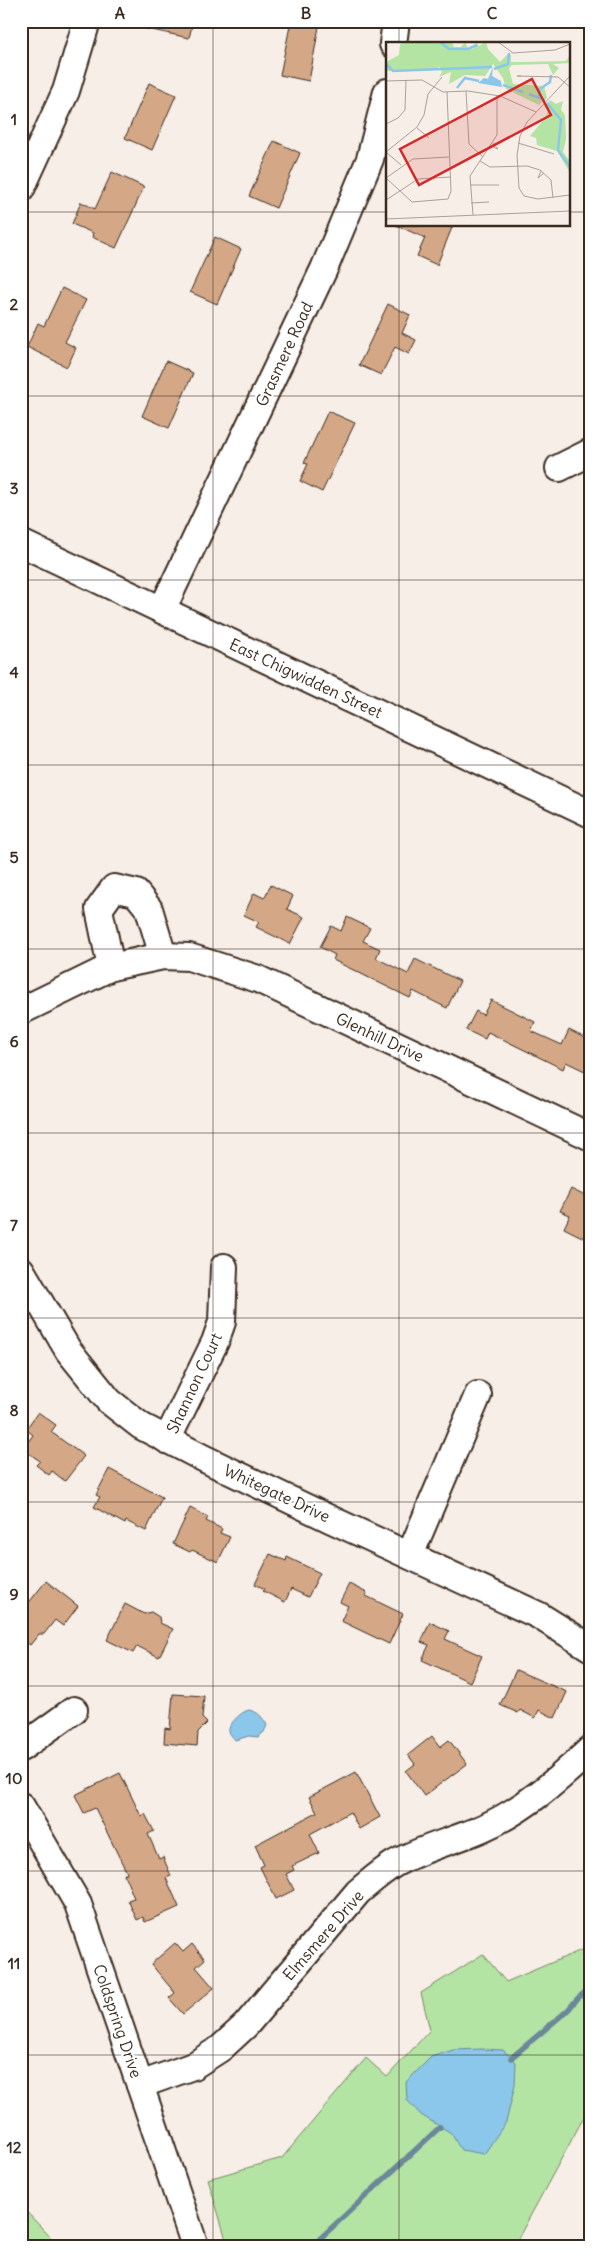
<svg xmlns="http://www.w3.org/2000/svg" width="612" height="2267" font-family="Delius,sans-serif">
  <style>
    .green { fill: #b4e4a4; stroke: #788761 }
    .water { fill: #8bc7eb; stroke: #6b8899 }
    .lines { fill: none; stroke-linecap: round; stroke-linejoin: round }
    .stream { stroke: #6b8899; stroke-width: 5.5 }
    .building { fill: #d4a886; stroke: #3b2a1e }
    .minor-casing { stroke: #3b2a1e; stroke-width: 30 }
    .minor { stroke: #fff; stroke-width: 26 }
    .grid { fill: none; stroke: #3b2a1e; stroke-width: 1; stroke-opacity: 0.55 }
    .labels { text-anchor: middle; stroke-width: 4.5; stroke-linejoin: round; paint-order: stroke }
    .street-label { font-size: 16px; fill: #3b2a1e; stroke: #fff }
    .inset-river { fill: none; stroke: #8bc7eb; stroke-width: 2.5 }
    .inset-road { fill: none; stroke: #aba097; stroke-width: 1 }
    .view { fill: #d62828; fill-opacity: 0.15; stroke: #d62828; stroke-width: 2.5 }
    .inset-edge { fill: none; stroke: #3b2a1e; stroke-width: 2.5 }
    .neatline { fill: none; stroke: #3b2a1e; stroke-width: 2 }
    .grid-label { font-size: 16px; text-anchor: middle; font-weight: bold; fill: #3b2a1e }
  </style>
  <rect width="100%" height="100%" fill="#f6eee7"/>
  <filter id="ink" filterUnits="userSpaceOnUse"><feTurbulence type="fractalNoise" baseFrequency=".02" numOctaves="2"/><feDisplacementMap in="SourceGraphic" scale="10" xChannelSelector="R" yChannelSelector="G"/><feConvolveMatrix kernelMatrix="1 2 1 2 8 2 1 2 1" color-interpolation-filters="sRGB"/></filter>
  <g filter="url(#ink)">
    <g class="green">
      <path d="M591,1946V2104L514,2246H228L208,2179L282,2158L366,2058L387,2077L430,2030L421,1993L483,1954L506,1982Z"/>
      <path d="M21,2206L59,2246H21Z"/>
    </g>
    <g class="water">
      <path d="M249,1710C259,1712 262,1717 267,1725L264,1732L258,1737L249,1736L235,1740C233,1737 228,1733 229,1729C230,1723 242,1711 249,1710Z"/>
      <path d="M481,2049L503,2050L516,2062L515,2085L506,2122L484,2154L461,2150L451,2133L421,2115L407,2100L406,2082L431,2057L453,2050Z"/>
    </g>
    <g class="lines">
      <g class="stream">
        <path d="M511,2058L568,2010L578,1998L591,1987"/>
        <path d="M312,2246L440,2127"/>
      </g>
    </g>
    <g class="building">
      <path d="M144,21H193L189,38L143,28Z"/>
      <path d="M291,21H320L309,81L280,75Z"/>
      <path d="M149,83L176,95L152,150L125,138Z"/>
      <path d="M274,141L300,153L276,208L249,196Z"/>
      <path d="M112,172L144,187L116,248L92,237L93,233L72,224L81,202L95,209Z"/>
      <path d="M396,225H453L437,265L417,256L425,238Z"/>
      <path d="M215,237L241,249L217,304L190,292Z"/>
      <path d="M62,288L86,300L65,342L76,348L67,367L27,347L38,323L44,326Z"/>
      <path d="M388,304L410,315L402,333L416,340L409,354L395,347L381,375L359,365Z"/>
      <path d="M166,361L193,373L169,428L142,416Z"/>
      <path d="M328,411L355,423L322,492L300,481L308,464L304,463Z"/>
      <path d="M271,885L293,896L287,909L304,917L290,944L256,927L259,922L244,915L254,893L264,898Z"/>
      <path d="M347,917L370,928L363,941L380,949L376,958L408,974L415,959L460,981L447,1008L413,991L410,998L333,960L335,955L320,947L331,926L341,931Z"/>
      <path d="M491,1000L535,1022L531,1031L562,1045L569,1030L591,1041V1074L566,1062L563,1069L488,1032L485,1039L466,1030L476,1011L483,1015Z"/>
      <path d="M571,1189L591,1199V1224L584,1238L564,1228L570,1215L560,1211Z"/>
      <path d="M38,1412L56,1425L51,1432L84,1456L65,1481L52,1471L49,1475L36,1465L40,1461L23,1449L33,1435L26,1429Z"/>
      <path d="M109,1469L162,1497L146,1531L126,1521L125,1524L94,1507L100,1497L96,1495Z"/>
      <path d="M190,1508L208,1517L206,1521L222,1529L220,1533L230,1537L218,1562L192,1550L190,1552L173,1544Z"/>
      <path d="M270,1554L286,1561L287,1557L320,1573L308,1597L291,1589L285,1602L263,1591L265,1589L255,1584Z"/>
      <path d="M46,1581L78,1606L63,1626L55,1620L44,1634H39L30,1645L21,1638V1600L27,1605Z"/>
      <path d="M349,1584L367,1593L366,1596L403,1614L389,1644L341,1621L348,1606L340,1602Z"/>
      <path d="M125,1604L144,1614L151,1612L159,1617L160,1623L173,1629L159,1657L137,1646L133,1653L107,1640Z"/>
      <path d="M430,1622L449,1631L445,1639L482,1656L470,1682L422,1660L429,1645L421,1642Z"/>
      <path d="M516,1670L567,1692L555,1718L539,1710L535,1718L520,1710L518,1713L500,1705Z"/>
      <path d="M173,1694L204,1696L202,1718L207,1723L198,1732L197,1746L164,1743L165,1728L170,1729Z"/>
      <path d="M432,1736L440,1747L449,1740L467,1764L424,1796L406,1771L415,1764L408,1755Z"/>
      <path d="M356,1772L380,1817L359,1829L350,1812L310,1834L319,1853L292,1866L294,1870L286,1874L294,1890L276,1899L260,1867L264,1865L255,1845L317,1812L309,1797Z"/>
      <path d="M120,1773L141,1816L145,1814L154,1831L148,1834L159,1859L163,1857L171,1876L166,1878L179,1907L145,1922L143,1917L137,1920L128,1900L134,1898L124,1874L127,1873L95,1808L84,1813L75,1795Z"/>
      <path d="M175,1943L183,1952L192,1944L205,1959L196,1967L214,1988L183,2014L169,1998L175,1993L151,1964Z"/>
    </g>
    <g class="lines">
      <g class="minor-casing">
        <g id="minor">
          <path d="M393,44L396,21"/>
          <path d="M21,189L66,91L87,21"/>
          <path d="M559,468L591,452"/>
          <path d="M21,543L591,814"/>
          <path d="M162,610L324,269L370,159L387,92"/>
          <path d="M111,967L99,909L114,888L136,893L149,909L163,956"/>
          <path d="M21,1011L111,967L163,956L189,957L258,979L591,1137"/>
          <path d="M21,1270L68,1350L109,1401L141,1426L205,1459L330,1519L538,1615L591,1648"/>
          <path d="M167,1440L215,1342L222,1322L224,1267"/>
          <path d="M410,1555L478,1395"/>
          <path d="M21,1748L74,1710"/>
          <path d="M21,1806L78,1904L195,2246"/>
          <path d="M140,2085L193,2066L221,2048L246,2025L358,1892C370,1882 381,1872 394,1864C422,1848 454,1841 483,1828C524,1810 559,1779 591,1749"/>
        </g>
      </g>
      <use href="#minor" class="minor"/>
    </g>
  </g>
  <path class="grid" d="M213,21V2246M399,21V44M21,212H387M568,212H591M399,225V2246M21,396H591M21,580H591M21,765H591M21,949H591M21,1133H591M21,1318H591M21,1502H591M21,1686H591M21,1871H591M21,2055H591"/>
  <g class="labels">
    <g class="street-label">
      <text transform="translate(284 354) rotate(-65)" y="6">Grasmere Road</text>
      <text transform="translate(306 678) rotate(25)" y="6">East Chigwidden Street</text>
      <text transform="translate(380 1037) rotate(25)" y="6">Glenhill Drive</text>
      <text transform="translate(194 1383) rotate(-65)" y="6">Shannon Court</text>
      <text transform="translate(277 1493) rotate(25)" y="6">Whitegate Drive</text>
      <text transform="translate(323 1935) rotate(-49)" y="6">Elmsmere Drive</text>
      <text transform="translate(118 2021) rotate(71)" y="6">Coldspring Drive</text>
    </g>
  </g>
  <g transform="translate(386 42)">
    <rect width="184" height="184" fill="#f6eee7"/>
    <path d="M21,0H66L68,5H75L79,0L82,6L87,7L90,0L93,4L100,0L102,7L114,20L122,12L125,13V20H136L180,19L184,13V21L167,22L173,26L167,33L162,22L126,23L123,26L127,42L158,44L161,56L153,63L120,47L117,36L107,22L99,34L79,33L63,42L65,30L53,35L56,30L54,25L46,28L0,29V20L13,13L14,2ZM164,58L170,62L177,59L175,68L179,73L180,97L177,110L184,119V131L171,109L151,103L150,96L144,94L160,75L162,68L158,64Z" fill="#b4e4a4"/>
    <path d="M107,25L106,34L115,39L116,45L92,41L98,36L102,37Z" fill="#8bc7eb"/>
    <path class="inset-river" d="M54,0L63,7H82L91,3M0,22L7,29L106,25M108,27L122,22L123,11M117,43L137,50M71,46L79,36L93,39M143,52L159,58M153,55L154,47L164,40L165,33M161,61L175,78L172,108L184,125"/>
    <path class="inset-road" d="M112,0L127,11L169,8L184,2M135,34H131L172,35L184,45M184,34L141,80L134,94L131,113L133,146L138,154L152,157L184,153M0,39L36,38L57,50L82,49L114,54L150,70M80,49L83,102L97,115M0,82L12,76L19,68L20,38M31,86L43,96M132,101L168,112M105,104L112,107L107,101M0,110L31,85L38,73L42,52L56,35M0,110L15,123M94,119L104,125L141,124L154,128L165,138L167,156M155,129L152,136L158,131M0,136L26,160L62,157L65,149L61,50M0,136L27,117L63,115M84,143H113M0,158L32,137L64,135M85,161L103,160M87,173L84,134L111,93V53M0,177L184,169"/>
    <path class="view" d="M146,37L165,73L33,143L14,107Z"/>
    <rect width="184" height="184" class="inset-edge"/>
  </g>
  <rect width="612" height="2267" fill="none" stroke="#fff" stroke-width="55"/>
  <rect x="28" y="28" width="556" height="2212" class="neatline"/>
  <g class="grid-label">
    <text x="120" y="19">A</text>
    <text x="306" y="19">B</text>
    <text x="492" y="19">C</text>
    <text x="14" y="125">1</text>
    <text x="14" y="310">2</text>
    <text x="14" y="494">3</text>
    <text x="14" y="678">4</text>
    <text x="14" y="863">5</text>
    <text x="14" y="1047">6</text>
    <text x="14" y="1231">7</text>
    <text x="14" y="1416">8</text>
    <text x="14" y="1600">9</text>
    <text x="14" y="1784">10</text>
    <text x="14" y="1969">11</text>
    <text x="14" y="2153">12</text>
  </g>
</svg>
